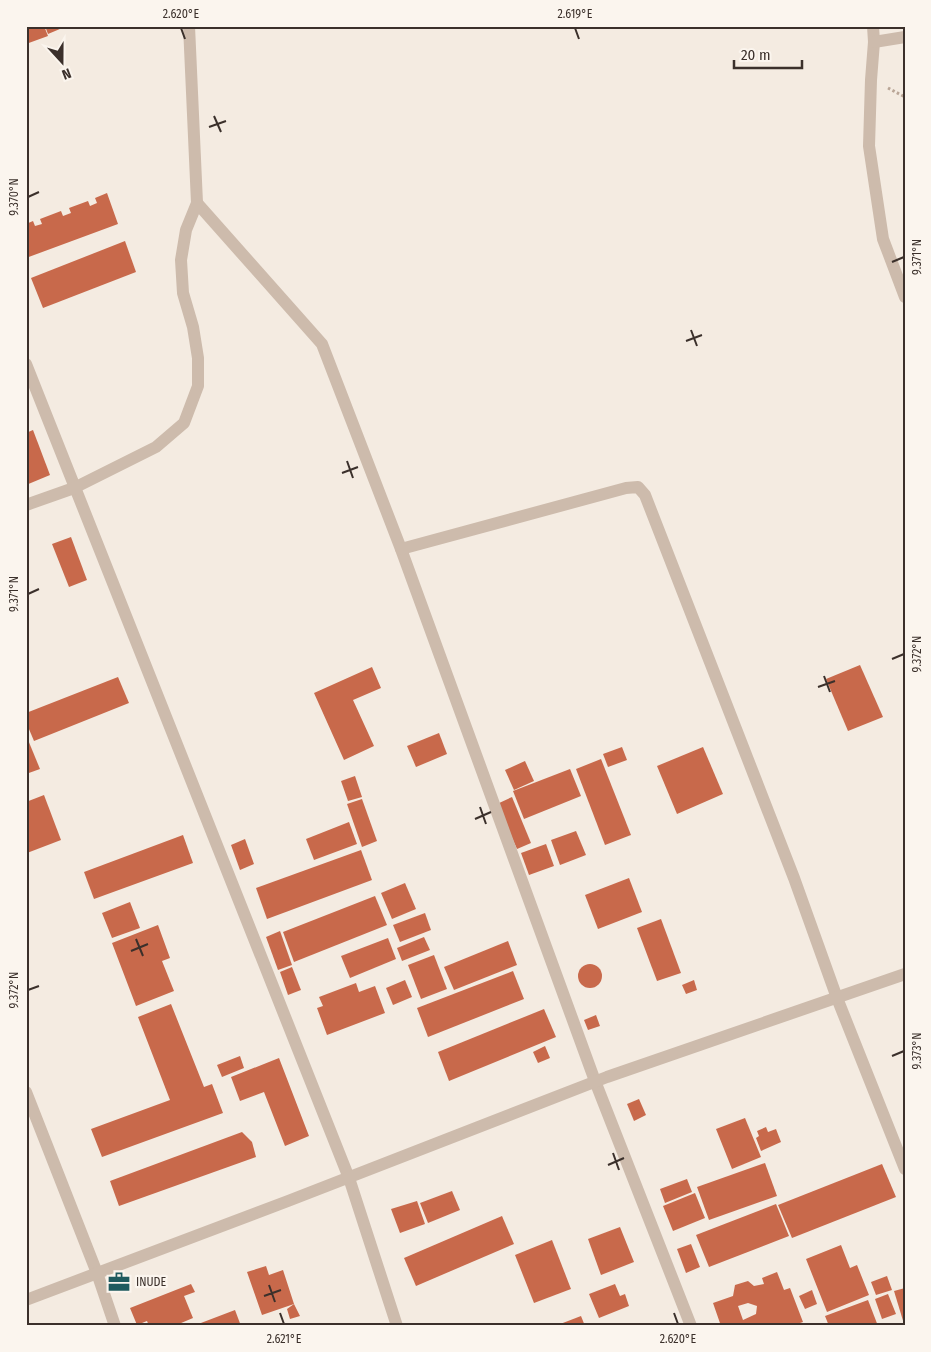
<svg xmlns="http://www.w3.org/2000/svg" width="931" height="1352" font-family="'Fira Sans Condensed',sans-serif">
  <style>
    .building { fill: #c8694b; fill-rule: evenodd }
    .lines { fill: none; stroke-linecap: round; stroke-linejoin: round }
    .path { stroke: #b9a596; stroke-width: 3; stroke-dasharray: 2.5 2.5; stroke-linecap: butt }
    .street { stroke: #cdbbac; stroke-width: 12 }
    .ticks { fill: none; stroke: #3b302b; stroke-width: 2 }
    .labels { text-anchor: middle; stroke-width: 4.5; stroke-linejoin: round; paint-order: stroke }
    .poi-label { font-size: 12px; fill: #3b302b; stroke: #fbf5ee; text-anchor: start }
    .neatline { fill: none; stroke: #3b302b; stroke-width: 2 }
    .ticks-label { font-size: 12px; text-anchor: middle; fill: #3b302b }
  </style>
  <rect width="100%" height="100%" fill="#f4ebe1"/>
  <g class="building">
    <path d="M26,26H44L48,36L26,44Z"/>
    <path d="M45,26H67L48,34Z"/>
    <path d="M107,193L118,224L26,258V224L33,221L35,226L42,224L40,219L61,211L63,216L71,213L69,208L88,201L90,206L97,203L95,198Z"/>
    <path d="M125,241L136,272L43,308L31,278Z"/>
    <path d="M33,430L50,475L26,485V433Z"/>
    <path d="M71,537L87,580L69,587L52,544Z"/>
    <path d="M860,665L883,717L848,731L826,679Z"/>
    <path d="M372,667L381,688L353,700L374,746L344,760L314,693Z"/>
    <path d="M118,677L129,703L34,741L26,722V713Z"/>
    <path d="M439,733L447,754L416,767L407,746Z"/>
    <path d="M26,735L40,769L26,774Z"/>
    <path d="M622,747L627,760L608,767L603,754Z"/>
    <path d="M703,747L723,794L677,814L657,766Z"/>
    <path d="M601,759L631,835L605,845L576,769Z"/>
    <path d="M525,761L534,781L514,790L505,770Z"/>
    <path d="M570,769L581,796L524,819L513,791Z"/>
    <path d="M355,776L362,797L348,801L341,781Z"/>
    <path d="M44,795L61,840L27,853L26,802Z"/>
    <path d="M512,797L531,843L517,849L497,804Z"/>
    <path d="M362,799L377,841L362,847L347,804Z"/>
    <path d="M349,822L357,844L314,860L306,839Z"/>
    <path d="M576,831L586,855L560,865L551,840Z"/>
    <path d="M183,835L193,863L94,899L84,872Z"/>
    <path d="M245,839L254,864L240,870L231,845Z"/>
    <path d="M546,844L554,866L529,875L521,853Z"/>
    <path d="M361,850L372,880L267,919L256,888Z"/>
    <path d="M629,878L642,912L598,929L585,895Z"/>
    <path d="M405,883L416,909L392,919L381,893Z"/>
    <path d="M375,896L387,925L294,962L283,932Z"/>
    <path d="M130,902L140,928L112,938L102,913Z"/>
    <path d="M425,913L431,930L400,942L393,925Z"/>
    <path d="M661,919L681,973L657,981L637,928Z"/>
    <path d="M158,925L170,958L162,961L174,991L136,1006L112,943Z"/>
    <path d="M280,931L292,965L278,970L266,937Z"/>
    <path d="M424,937L430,950L402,961L397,948Z"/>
    <path d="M388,938L396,959L350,978L341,956Z"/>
    <path d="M508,941L517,965L454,990L444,967Z"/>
    <path d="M434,955L447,989L421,999L408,965Z"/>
    <circle cx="590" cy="976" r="12"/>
    <path d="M292,967L301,990L288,995L280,972Z"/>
    <path d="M513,971L524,999L428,1037L417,1008Z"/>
    <path d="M405,980L412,997L393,1005L386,988Z"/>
    <path d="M694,980L697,990L686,994L682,985Z"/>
    <path d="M356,983L359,992L375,986L385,1013L327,1035L317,1008L323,1006L319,997Z"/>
    <path d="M171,1004L204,1087L212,1084L223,1113L102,1157L91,1129L170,1100L138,1017Z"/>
    <path d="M544,1009L556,1037L449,1081L438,1052Z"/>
    <path d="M596,1015L600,1026L588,1030L584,1020Z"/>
    <path d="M545,1046L550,1058L538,1063L533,1052Z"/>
    <path d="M240,1056L244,1068L222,1077L217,1065Z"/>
    <path d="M279,1058L309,1136L285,1146L264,1092L240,1101L231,1077Z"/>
    <path d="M639,1099L646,1115L634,1121L627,1104Z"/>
    <path d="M745,1118L761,1157L732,1169L716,1129Z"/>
    <path d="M766,1127L768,1132L776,1129L781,1142L761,1151L756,1138L759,1136L757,1131Z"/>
    <path d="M242,1132L252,1142L256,1157L119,1206L110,1181Z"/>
    <path d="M765,1163L777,1196L709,1220L697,1187Z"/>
    <path d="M882,1164L896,1197L792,1238L778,1205Z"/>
    <path d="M687,1179L692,1192L665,1203L660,1189Z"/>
    <path d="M452,1191L460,1210L428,1223L420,1203Z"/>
    <path d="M695,1193L705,1218L673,1231L663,1206Z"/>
    <path d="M417,1201L425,1224L400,1233L391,1209Z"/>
    <path d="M776,1204L789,1236L709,1267L696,1235Z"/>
    <path d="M502,1216L514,1244L416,1286L404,1258Z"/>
    <path d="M620,1227L634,1262L601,1275L588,1239Z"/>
    <path d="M552,1240L571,1289L534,1303L515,1255Z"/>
    <path d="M691,1244L700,1267L686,1273L677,1249Z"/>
    <path d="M841,1245L850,1268L857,1265L869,1295L827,1312L806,1259Z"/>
    <path d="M266,1266L269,1275L283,1270L294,1304L300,1316L290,1319L287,1309L294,1304L262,1315L247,1272Z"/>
    <path d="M777,1272L784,1290L790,1288L803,1322L791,1326H721L713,1303L733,1296L735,1285L748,1281L754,1286L764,1284L762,1278ZM748,1303L757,1306L756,1314L743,1320L738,1306Z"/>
    <path d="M887,1276L892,1290L876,1295L871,1282Z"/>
    <path d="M191,1284L195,1292L184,1296L193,1318L174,1326H149L147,1321L137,1325L130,1308Z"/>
    <path d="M615,1284L620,1296L625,1294L629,1306L599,1318L589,1294Z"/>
    <path d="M905,1288V1324H904L894,1291Z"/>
    <path d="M812,1290L817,1304L805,1309L799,1296Z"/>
    <path d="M888,1294L896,1314L882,1319L875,1299Z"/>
    <path d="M868,1300L878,1326H829L825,1316Z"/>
    <path d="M235,1310L241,1326H193Z"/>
    <path d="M581,1316L585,1326H555Z"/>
  </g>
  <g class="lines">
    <path class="path" d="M888,88L905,97"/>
    <g class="street">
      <path d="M873,26L874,42L871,80L869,146L883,239L905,297"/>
      <path d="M874,42L905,37"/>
      <path d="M197,203L322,344L401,549L595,1081L691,1326"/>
      <path d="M26,364L349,1178L397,1326"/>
      <path d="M26,505L74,488L156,447L184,423L198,386V358L193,327L183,293L181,260L186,230L197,203L189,26"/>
      <path d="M401,549L626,488L638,487L645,495L794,878L837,998L905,1169"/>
      <path d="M26,1092L97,1273L115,1326"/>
      <path d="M26,1300L288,1201L607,1077L905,974"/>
    </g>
  </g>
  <path class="ticks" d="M181,28L185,39M575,28L579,39M214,116L221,132M209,127L226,121M28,197L39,192M892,262L904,257M691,330L697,346M686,341L702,335M347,461L353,478M342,473L358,467M28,594L39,589M892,659L904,654M824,676L830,692M818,687L835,681M480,807L486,824M475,819L491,812M136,939L143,956M131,951L148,944M28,990L39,986M892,1056L904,1051M613,1153L619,1170M608,1165L624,1158M269,1285L275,1302M264,1296L281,1290M280,1313L284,1324M674,1313L678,1324"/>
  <defs>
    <g id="office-bare" transform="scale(1.725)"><path d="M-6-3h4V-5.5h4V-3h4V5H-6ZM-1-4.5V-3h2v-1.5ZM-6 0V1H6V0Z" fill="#1f5a5e" stroke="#fbf5ee" stroke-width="2.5" paint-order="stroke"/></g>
  </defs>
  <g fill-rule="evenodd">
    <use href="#office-bare" x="119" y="1282"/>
  </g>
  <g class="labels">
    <g class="poi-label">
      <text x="136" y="1286">INUDE</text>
    </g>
  </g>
  <rect width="931" height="1352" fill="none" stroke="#fbf5ee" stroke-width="55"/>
  <g transform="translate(62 62) rotate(159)" stroke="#fbf5ee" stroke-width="4" paint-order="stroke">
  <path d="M0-4L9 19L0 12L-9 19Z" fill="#3b302b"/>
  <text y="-8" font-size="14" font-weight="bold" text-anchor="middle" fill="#3b302b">N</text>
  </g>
  <path d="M734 60v8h68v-8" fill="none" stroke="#3b302b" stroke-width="2.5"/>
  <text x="741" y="60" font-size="15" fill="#3b302b" stroke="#fbf5ee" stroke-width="4" paint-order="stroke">20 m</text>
  <rect x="28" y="28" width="876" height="1296" class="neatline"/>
  <g class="ticks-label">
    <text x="181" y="18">2.620°E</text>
    <text x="575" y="18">2.619°E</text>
    <text transform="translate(14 197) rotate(-90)" y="4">9.370°N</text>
    <text transform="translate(917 257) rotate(-90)" y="4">9.371°N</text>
    <text transform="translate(14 594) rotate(-90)" y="4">9.371°N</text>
    <text transform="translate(917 654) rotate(-90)" y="4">9.372°N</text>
    <text transform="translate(14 990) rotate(-90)" y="4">9.372°N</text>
    <text transform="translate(917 1051) rotate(-90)" y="4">9.373°N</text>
    <text x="284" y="1343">2.621°E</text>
    <text x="678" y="1343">2.620°E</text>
  </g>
</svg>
